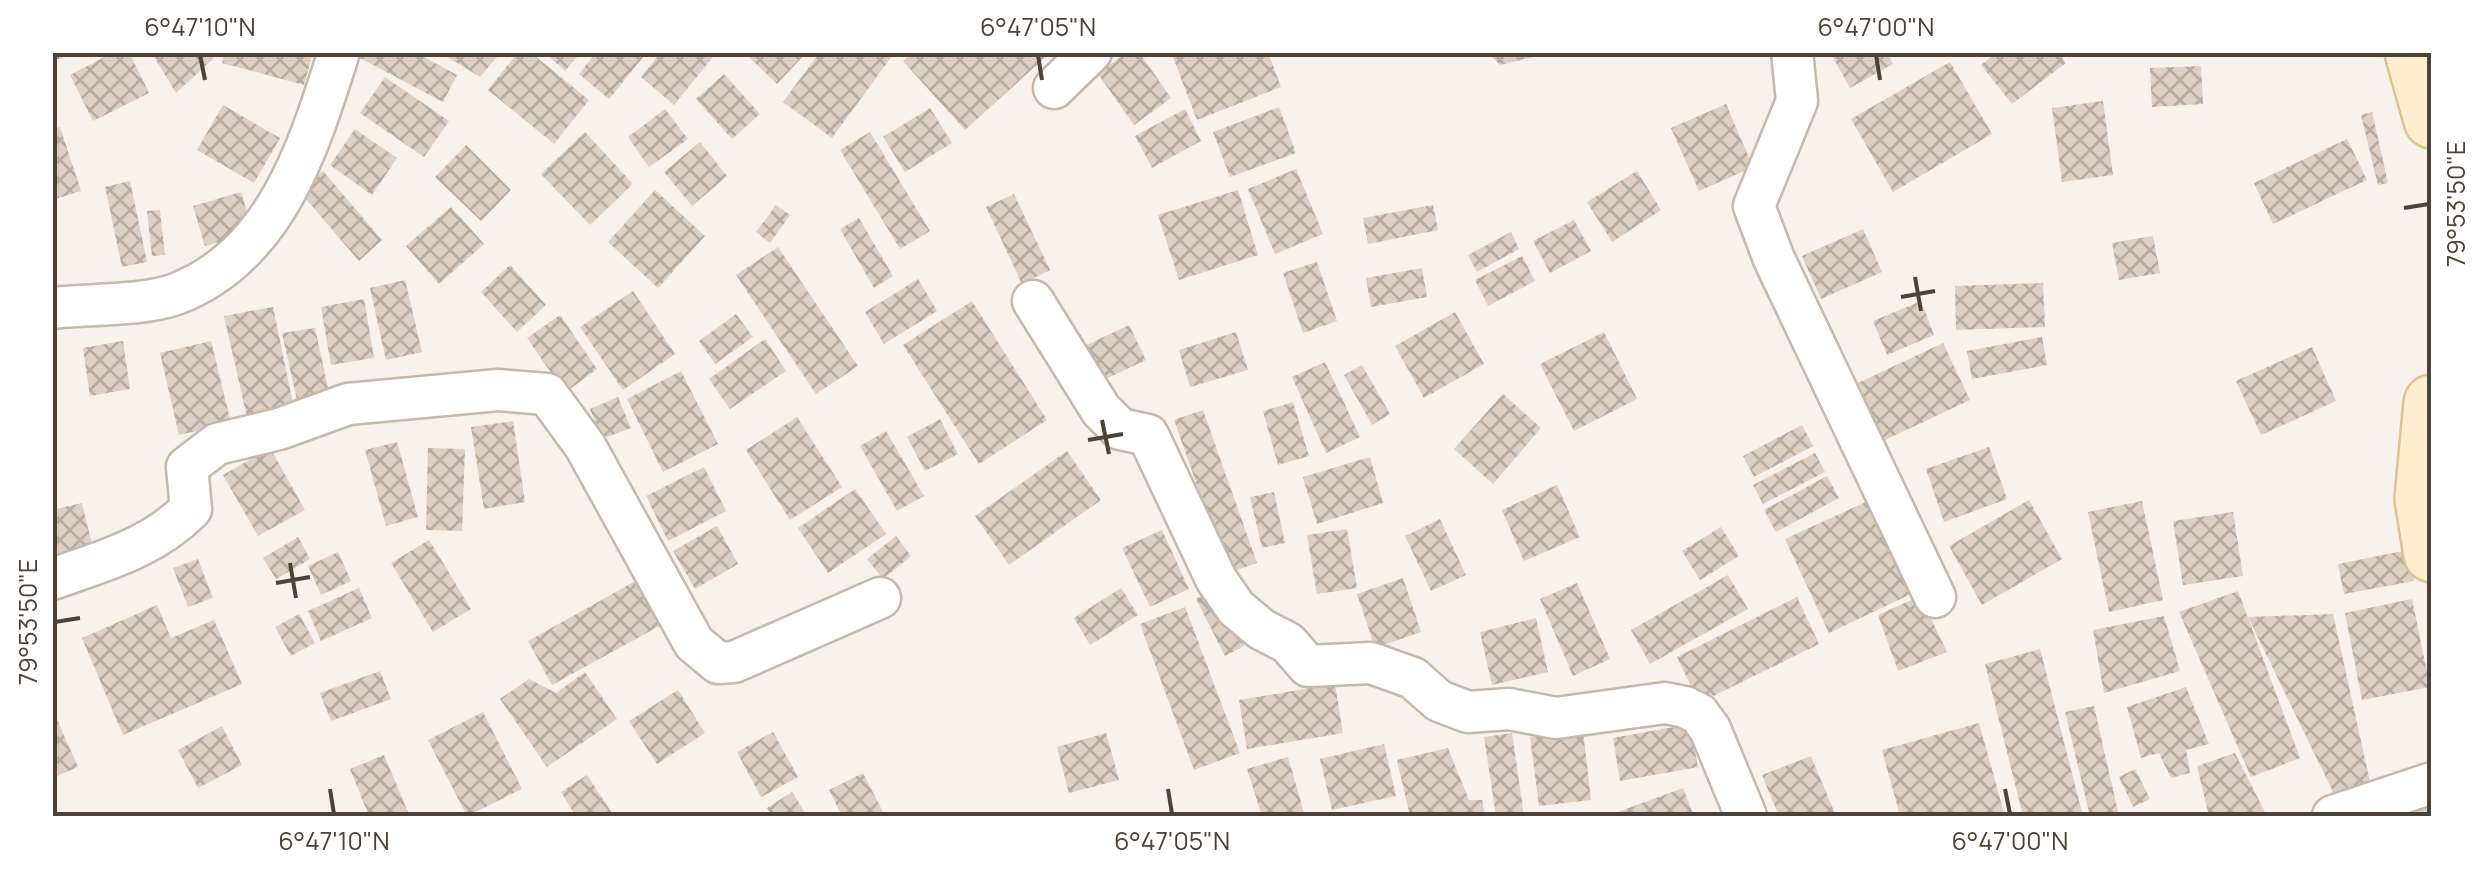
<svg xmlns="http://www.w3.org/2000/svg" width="2484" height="869" font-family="Manrope,sans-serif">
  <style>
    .building { fill: url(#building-cross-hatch) }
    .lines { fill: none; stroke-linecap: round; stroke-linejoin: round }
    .street-casing { stroke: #c4b9ac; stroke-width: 45 }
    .secondary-casing { stroke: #dbc396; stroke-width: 60 }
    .street { stroke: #fff; stroke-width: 40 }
    .secondary { stroke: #ffeecd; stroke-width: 55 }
    .ticks { fill: none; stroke: #4c4237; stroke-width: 4 }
    .neatline { fill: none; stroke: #4c4237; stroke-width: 4 }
    .ticks-label { font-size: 25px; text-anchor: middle; fill: #4c4237 }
  </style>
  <defs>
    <pattern id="building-cross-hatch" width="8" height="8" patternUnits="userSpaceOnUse" patternTransform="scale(2.5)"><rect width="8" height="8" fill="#ddd0c2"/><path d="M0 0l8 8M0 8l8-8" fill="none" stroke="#b5aa9e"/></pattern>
  </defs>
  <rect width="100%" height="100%" fill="#f7f2eb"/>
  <g class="building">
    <path d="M52,52H74L52,62Z"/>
    <path d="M114,52H129L149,93L93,121L70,75Z"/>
    <path d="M151,52H214L213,59L176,93Z"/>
    <path d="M225,52H313L304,85L222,63Z"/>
    <path d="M361,52H415L457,75L443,102L358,57Z"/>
    <path d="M439,52H501L480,77Z"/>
    <path d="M518,52H530L589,100L554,144L488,90Z"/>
    <path d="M544,52H581L565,71Z"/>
    <path d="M596,52L644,56L609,99L579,74Z"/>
    <path d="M661,52H717L674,105L641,77Z"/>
    <path d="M744,52H807L777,84Z"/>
    <path d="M820,52H895L832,138L783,102Z"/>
    <path d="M913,52H1051L965,130L903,61Z"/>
    <path d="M1127,52H1139L1171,98L1134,125L1098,74Z"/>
    <path d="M1171,52H1268L1281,87L1197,120Z"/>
    <path d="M1487,52H1541V55L1500,65Z"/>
    <path d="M1830,52H1887L1893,64L1850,88Z"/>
    <path d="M1997,52H2058L2066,63L2012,104L1981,65Z"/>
    <path d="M1950,62L1992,134L1893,192L1851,119Z"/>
    <path d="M2201,66L2203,104L2152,107L2150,68Z"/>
    <path d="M724,74L760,114L732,139L696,99Z"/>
    <path d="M385,77L449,121L424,157L360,113Z"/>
    <path d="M2103,101L2113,175L2062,182L2052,108Z"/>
    <path d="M1726,104L1753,167L1699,191L1671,128Z"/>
    <path d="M223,105L280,138L254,183L197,150Z"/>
    <path d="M1279,107L1296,153L1230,177L1213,132Z"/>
    <path d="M930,108L952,143L905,172L883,137Z"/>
    <path d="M665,109L688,139L649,167L628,137Z"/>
    <path d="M1185,109L1201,141L1152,168L1135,136Z"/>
    <path d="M2372,112L2388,183L2378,185L2361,115Z"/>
    <path d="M60,127L81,191L52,200V129Z"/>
    <path d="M355,129L397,158L372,195L330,165Z"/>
    <path d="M585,132L633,184L590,225L541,174Z"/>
    <path d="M870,132L930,231L900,249L840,150Z"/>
    <path d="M2347,139L2367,180L2273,224L2254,183Z"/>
    <path d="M700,142L727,176L692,206L664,172Z"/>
    <path d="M466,145L511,190L481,221L435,177Z"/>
    <path d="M1296,169L1323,234L1275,254L1248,189Z"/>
    <path d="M323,171L382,240L359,261L299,191Z"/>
    <path d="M1637,171L1661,210L1612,242L1587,202Z"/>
    <path d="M130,181L147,262L122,267L105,187Z"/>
    <path d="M655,190L705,236L658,288L608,242Z"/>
    <path d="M1238,190L1258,255L1179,280L1158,215Z"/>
    <path d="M241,192L253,232L205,246L193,206Z"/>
    <path d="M1014,194L1050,270L1022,284L986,207Z"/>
    <path d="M776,205L790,215L770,243L756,232Z"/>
    <path d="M1433,205L1438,230L1368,244L1363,218Z"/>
    <path d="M451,207L484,244L439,284L406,246Z"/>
    <path d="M160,210L165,255L152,256L147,211Z"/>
    <path d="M859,218L893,276L874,288L840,229Z"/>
    <path d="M1574,220L1591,251L1550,273L1533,241Z"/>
    <path d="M1863,229L1882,272L1821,299L1802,256Z"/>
    <path d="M1511,232L1519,249L1477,272L1468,255Z"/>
    <path d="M2153,236L2160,273L2119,280L2112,243Z"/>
    <path d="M778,247L858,366L816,394L736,275Z"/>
    <path d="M1522,256L1535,281L1488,306L1475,280Z"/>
    <path d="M1317,262L1337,321L1303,333L1283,273Z"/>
    <path d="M510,265L546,305L517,332L481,292Z"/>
    <path d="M1422,268L1427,297L1371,307L1366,278Z"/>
    <path d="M918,279L937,311L884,344L865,312Z"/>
    <path d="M405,280L422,352L386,360L370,288Z"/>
    <path d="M2043,283L2045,327L1956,330L1955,286Z"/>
    <path d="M633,291L675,354L623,390L580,327Z"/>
    <path d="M364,299L374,358L331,365L321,307Z"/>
    <path d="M972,301L1047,420L979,464L903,345Z"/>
    <path d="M1921,301L1934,335L1887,355L1873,321Z"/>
    <path d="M273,307L294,408L247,417L224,316Z"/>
    <path d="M1455,312L1484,364L1424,398L1395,346Z"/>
    <path d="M736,314L753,337L715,364L699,341Z"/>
    <path d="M560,315L597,369L565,393L527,338Z"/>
    <path d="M1129,325L1146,360L1095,384L1078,349Z"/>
    <path d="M315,328L328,388L297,400L282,333Z"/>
    <path d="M1236,332L1248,370L1190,387L1179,350Z"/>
    <path d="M1604,332L1637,399L1574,431L1540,364Z"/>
    <path d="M2042,337L2047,365L1972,379L1967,351Z"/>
    <path d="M765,339L786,371L730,409L709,379Z"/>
    <path d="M123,341L130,389L90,396L83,348Z"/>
    <path d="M211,341L231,423L179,435L160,353Z"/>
    <path d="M1943,343L1970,400L1883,441L1856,384Z"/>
    <path d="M2312,347L2336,401L2261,435L2236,381Z"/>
    <path d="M1325,362L1360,437L1326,453L1292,377Z"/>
    <path d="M1362,365L1390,414L1372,425L1344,375Z"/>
    <path d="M681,371L718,444L663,472L627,399Z"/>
    <path d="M1503,394L1541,428L1493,484L1454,449Z"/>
    <path d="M618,397L631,428L602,439L590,409Z"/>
    <path d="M1293,402L1309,456L1278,465L1263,411Z"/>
    <path d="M1203,410L1257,563L1228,573L1174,420Z"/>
    <path d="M797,417L842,487L790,520L746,450Z"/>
    <path d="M940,419L958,454L925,471L907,437Z"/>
    <path d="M513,421L525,502L484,509L471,427Z"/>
    <path d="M1802,425L1813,446L1754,477L1743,456Z"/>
    <path d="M886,431L924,496L897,511L860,446Z"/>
    <path d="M397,442L418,517L386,526L365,450Z"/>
    <path d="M1989,447L2007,499L1944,522L1926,469Z"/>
    <path d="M270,448L305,510L258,536L223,475Z"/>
    <path d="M428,448L465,449L462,531L426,530Z"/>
    <path d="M1067,451L1101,500L1009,565L975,516Z"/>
    <path d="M1815,453L1825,472L1763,504L1753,485Z"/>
    <path d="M1370,457L1383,503L1317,524L1303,477Z"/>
    <path d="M704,467L726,511L668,541L646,496Z"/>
    <path d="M1827,476L1839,498L1776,532L1764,510Z"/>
    <path d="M1557,485L1580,537L1524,561L1502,510Z"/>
    <path d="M855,489L886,534L828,573L798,528Z"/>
    <path d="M1274,492L1285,543L1262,548L1250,497Z"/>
    <path d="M1870,500L1913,593L1829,633L1785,539Z"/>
    <path d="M2029,500L2062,559L1982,605L1949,546Z"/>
    <path d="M2142,501L2163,600L2109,612L2088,512Z"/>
    <path d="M82,503L93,549L52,559V510Z"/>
    <path d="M2233,512L2243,576L2183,585L2173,521Z"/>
    <path d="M1440,519L1466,575L1431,591L1405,536Z"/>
    <path d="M717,526L738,564L695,589L673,551Z"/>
    <path d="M1721,527L1739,556L1700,580L1682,551Z"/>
    <path d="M1347,529L1357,588L1317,594L1307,535Z"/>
    <path d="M1162,530L1189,589L1150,607L1122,548Z"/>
    <path d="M896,536L911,556L883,579L867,559Z"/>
    <path d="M298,537L310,559L276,579L263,558Z"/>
    <path d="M429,540L471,609L433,632L391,563Z"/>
    <path d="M2408,550L2414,581L2344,594L2338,564Z"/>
    <path d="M338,552L351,581L321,595L308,566Z"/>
    <path d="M198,559L213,598L188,607L173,568Z"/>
    <path d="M1728,575L1748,609L1650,664L1631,630Z"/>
    <path d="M1403,578L1421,632L1375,648L1357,594Z"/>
    <path d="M639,579L663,624L552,685L528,641Z"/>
    <path d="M1577,583L1610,659L1573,676L1540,599Z"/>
    <path d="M359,588L372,618L321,641L308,611Z"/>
    <path d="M1121,588L1138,615L1090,645L1074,618Z"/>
    <path d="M1214,589L1244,646L1225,656L1196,599Z"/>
    <path d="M2238,591L2300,758L2251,777L2179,612Z"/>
    <path d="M1920,596L1947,652L1898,671L1878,615Z"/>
    <path d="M1797,597L1819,644L1699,703L1677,657Z"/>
    <path d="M2412,599L2430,687L2362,700L2345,613Z"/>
    <path d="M157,605L171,638L214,620L242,684L123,735L82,638Z"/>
    <path d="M1185,607L1240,753L1194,770L1140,624Z"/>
    <path d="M299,614L315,643L291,656L275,627Z"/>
    <path d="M2333,614L2370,782L2335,796L2248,617Z"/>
    <path d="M2164,616L2180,671L2104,693L2093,630Z"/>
    <path d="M1536,618L1548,672L1492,685L1480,632Z"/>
    <path d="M2040,649L2083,816H2023L1985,664Z"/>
    <path d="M380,671L391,699L331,721L320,693Z"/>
    <path d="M585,672L617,719L547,767L500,699L529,679L556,693Z"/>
    <path d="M1335,684L1343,733L1247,749L1239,700Z"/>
    <path d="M2186,687L2209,744L2186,750L2190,773L2171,778L2159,753L2141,758L2127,707Z"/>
    <path d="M678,690L705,733L657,764L629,721Z"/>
    <path d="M2094,706L2119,816H2090L2065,712Z"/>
    <path d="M483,712L522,789L467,816L428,740Z"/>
    <path d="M55,715L78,767L52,778V717Z"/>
    <path d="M1979,723L2005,816H1900L1882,750Z"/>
    <path d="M1690,724L1698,767L1620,781L1613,738Z"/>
    <path d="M222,726L242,765L198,788L178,750Z"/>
    <path d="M1583,731L1591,800L1539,806L1530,737Z"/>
    <path d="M773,732L798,777L761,797L737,752Z"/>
    <path d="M1106,733L1119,780L1069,793L1057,747Z"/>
    <path d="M1512,733L1524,816H1496L1484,737Z"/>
    <path d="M1384,744L1396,796L1332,810L1320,759Z"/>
    <path d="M1448,748L1469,800H1482L1485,816H1410L1397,760Z"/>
    <path d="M2235,753L2267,816H2209L2197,766Z"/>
    <path d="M384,755L408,812L369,816L350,769Z"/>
    <path d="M1811,756L1836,816H1779L1762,775Z"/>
    <path d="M1288,757L1305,816H1262L1247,769Z"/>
    <path d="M2135,769L2150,799L2133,807L2119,777Z"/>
    <path d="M863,773L885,816H842L829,790Z"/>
    <path d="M587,775L612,813L576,816L561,792Z"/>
    <path d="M1683,788L1694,816H1607Z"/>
    <path d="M792,792L807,816H772L767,808Z"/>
    <path d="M2425,804L2429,816H2392Z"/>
  </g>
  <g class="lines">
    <g class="street-casing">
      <g id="street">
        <path d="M1792,52L1797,101L1754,206L1774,259L1935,597"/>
        <path d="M1054,88L1091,52"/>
        <path d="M1033,301L1101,410L1120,429L1148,435L1216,579L1236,608L1261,629L1288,643L1308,666L1371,663L1413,678L1439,701L1468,712L1509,709L1556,718L1665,703L1685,707L1699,714L1710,729L1746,816"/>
        <path d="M52,308C88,304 144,306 176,294C277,255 309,146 339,52"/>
        <path d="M52,579C104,561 152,548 191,509L187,467L217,444L279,429L348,404L498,390L547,394L585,446L694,643L718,663L734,662L880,598"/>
        <path d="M2333,816L2432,783"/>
      </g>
    </g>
    <g class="secondary-casing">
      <g id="secondary">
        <path d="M2413,52L2432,120"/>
        <path d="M2432,403L2423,499L2432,554"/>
      </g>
    </g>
    <use href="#street" class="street"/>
    <use href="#secondary" class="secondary"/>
  </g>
  <path class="ticks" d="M200,55L205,80M1038,55L1042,80M1876,55L1880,80M2404,208L2429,204M1915,277L1921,311M1901,297L1935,291M1102,420L1109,454M1088,440L1123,434M290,563L296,598M276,583L310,577M55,622L80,618M330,789L334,814M1168,789L1172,814M2005,789L2010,814"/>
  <rect width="2484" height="869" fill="none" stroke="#ffffff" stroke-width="110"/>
  <rect x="55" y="55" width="2374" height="759" class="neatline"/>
  <g class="ticks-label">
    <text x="200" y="36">6°47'10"N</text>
    <text x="1038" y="36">6°47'05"N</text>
    <text x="1876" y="36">6°47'00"N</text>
    <text transform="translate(2456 204) rotate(-90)" y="9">79°53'50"E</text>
    <text transform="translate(28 622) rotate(-90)" y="9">79°53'50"E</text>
    <text x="334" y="850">6°47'10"N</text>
    <text x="1172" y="850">6°47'05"N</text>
    <text x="2010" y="850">6°47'00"N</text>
  </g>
</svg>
